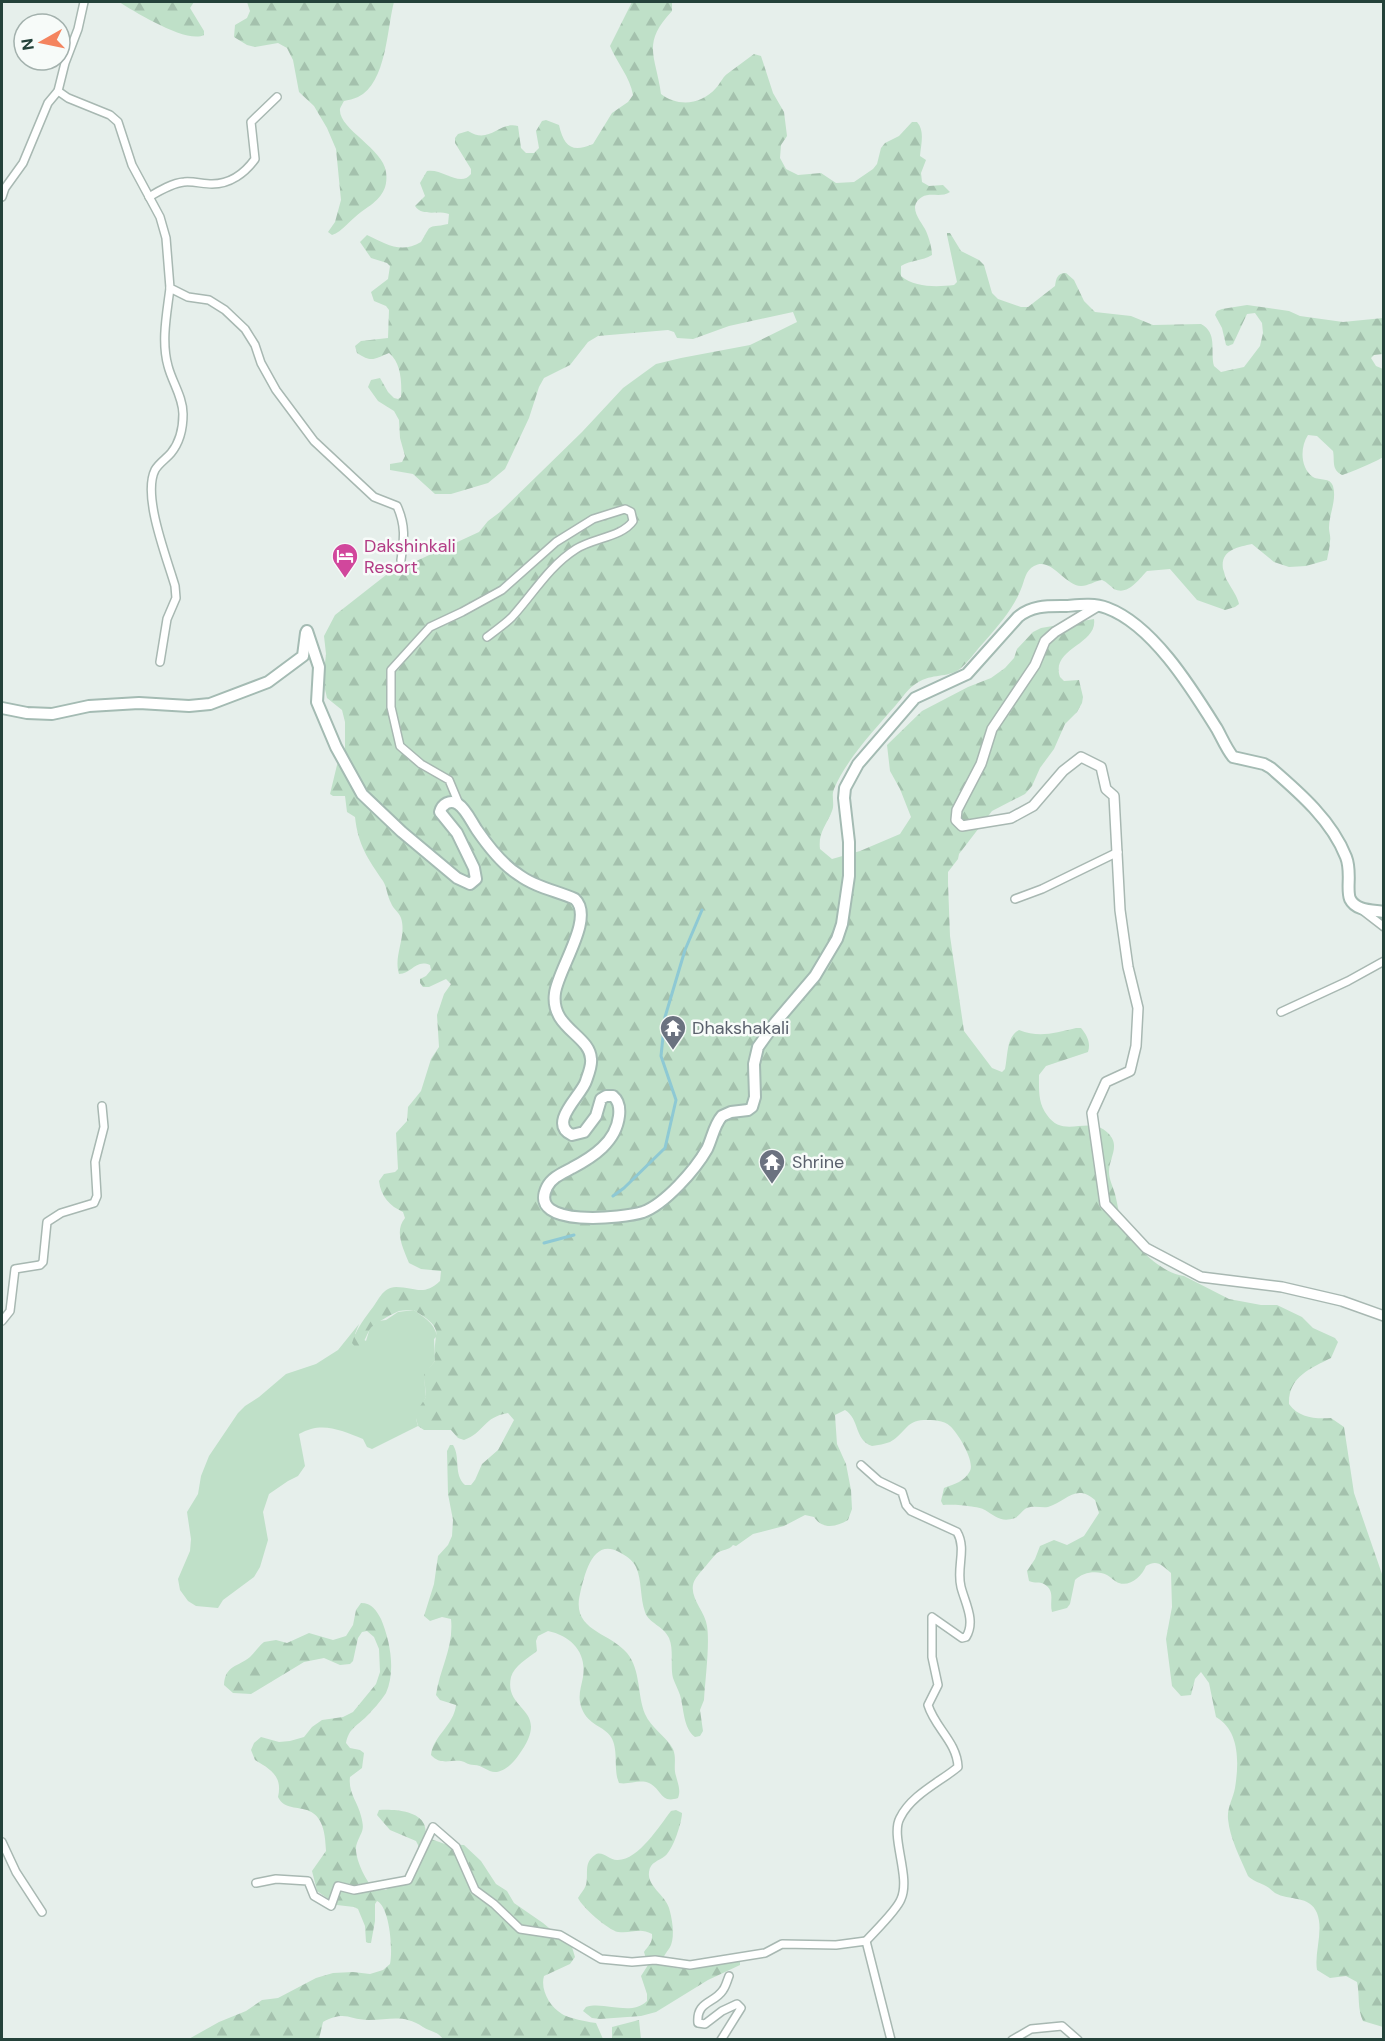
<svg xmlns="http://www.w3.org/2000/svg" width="1385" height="2041" font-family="'DM Sans',sans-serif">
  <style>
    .grass { fill: #bfe0c8 }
    .forest { fill: url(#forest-firs) }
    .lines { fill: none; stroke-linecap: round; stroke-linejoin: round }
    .stream { stroke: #8ec9d4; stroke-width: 3 }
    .minor-casing { stroke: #a8b8b2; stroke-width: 10 }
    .tertiary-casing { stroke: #a8b8b2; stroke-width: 12 }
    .secondary-casing { stroke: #a4bbb3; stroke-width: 14 }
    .minor { stroke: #fff; stroke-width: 7 }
    .tertiary { stroke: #fff; stroke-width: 9 }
    .secondary { stroke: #fff; stroke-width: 10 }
    .labels { text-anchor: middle; stroke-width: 5; stroke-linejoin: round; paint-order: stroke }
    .hotel-label { font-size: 18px; fill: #b23c85; stroke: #f7fbf9; text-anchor: start }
    .worship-label { font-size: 18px; fill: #5b616d; stroke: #f7fbf9; text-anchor: start }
  </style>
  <defs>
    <pattern id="forest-firs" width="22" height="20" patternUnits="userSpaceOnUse" patternTransform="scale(1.5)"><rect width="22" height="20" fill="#bfe0c8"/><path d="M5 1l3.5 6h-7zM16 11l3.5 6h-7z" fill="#a4c1ad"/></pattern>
  </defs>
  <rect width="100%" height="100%" fill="#e6efeb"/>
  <path class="grass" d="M414,1310C424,1318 434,1322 437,1336L434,1339L435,1361C423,1376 424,1378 426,1397C421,1408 413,1413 418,1426L372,1449L367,1447L363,1439C340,1430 322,1421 299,1434L305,1466L298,1476L288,1481L269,1494L263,1512L268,1540L260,1567L254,1577L223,1600L218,1608L196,1606L188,1601L180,1590L178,1579L190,1551L191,1539L187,1512L198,1494L201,1476L209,1456L238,1413L245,1406L259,1397L286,1374L316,1364L338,1350L359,1324L355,1334L366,1341L370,1328L378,1321L386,1320L398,1312Z"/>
  <g class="forest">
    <path d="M119,2H194L190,8L204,31V35C187,44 135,12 119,2Z"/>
    <path d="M247,2H394C387,27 387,83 358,97C354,99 348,100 344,101C344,101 340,108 340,109C338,129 383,148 386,172C389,193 376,202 361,212C351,219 342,232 332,235L328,232L335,222L341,200L336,149L327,128L314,106L299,92L293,60L287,48L278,43L255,47L247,45L234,37L235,25L247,18L250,11Z"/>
    <path d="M632,2H672V11C641,44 656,56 661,94C678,107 701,105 716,88C720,84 722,78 727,74C736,67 745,61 754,54L761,56L773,93L784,112L787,136L781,145L780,158L786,169L798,175L821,173L836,183L854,182L873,169L877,164L881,148L885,143L899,136L912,122H917C925,131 921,144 920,156L926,160L921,173L922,182L929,186L943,185L950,192C941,198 930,192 922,197C906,207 922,222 926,231C929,238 932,248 932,255C922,261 911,260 901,266V276C915,288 938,287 954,285L957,282L947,235V233H950L961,251L979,260L984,265L992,293L998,299L1021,307H1028L1055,286C1056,279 1057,273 1066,273L1074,280L1084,301L1095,312L1131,316L1153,325L1201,324C1218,333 1210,351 1214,366L1221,372L1244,367L1260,346L1263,333L1262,323L1255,313L1247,314L1233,344L1228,346L1226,345L1222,328L1215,315L1217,311L1222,309L1247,305L1289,311L1300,316L1343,322L1383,318V354L1374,355L1371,358L1376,366L1383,369V457C1380,460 1347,474 1342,475C1331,469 1335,461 1333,451L1317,436L1308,435C1300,447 1300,468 1313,477C1320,481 1330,477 1333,486C1337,500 1329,514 1329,528C1329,532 1331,537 1330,541C1330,547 1328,554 1327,560L1306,566L1289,567L1274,562L1252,544C1238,547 1220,550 1223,569C1225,574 1225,578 1228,582C1232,590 1237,595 1239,604L1235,607L1225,610L1197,600L1170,569L1147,571C1139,579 1128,596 1114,589C1110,586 1107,582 1102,580C1095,581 1088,586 1081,586C1064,585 1051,556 1034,566C1025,571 1025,580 1021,589C1014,608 998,626 985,641C978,648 965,667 957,671C944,678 930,673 914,685C907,690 902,698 896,705C875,729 846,760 834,789C831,796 835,804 832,811C826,826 818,833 820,849L832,859L860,851L900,834L911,817L900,789L890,771L887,745L922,711L968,687L991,678L1005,668L1014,658L1017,649L1033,632L1041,628L1094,619C1098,645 1050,648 1060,677L1064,681L1079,680L1083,697L1082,703L1077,712L1065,724L1054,749L1040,768L1032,786L1025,794L992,811L959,854L958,859L948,872V883L950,936L964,1031L992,1068L1002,1072L1005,1069C1008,1056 1006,1037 1019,1030C1039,1038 1055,1033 1076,1028H1081C1087,1035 1091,1043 1088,1052L1046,1066L1039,1075C1039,1090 1038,1103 1047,1115C1064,1140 1089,1114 1108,1133C1121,1146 1109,1157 1109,1172C1109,1179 1113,1187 1115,1194C1118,1205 1119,1219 1125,1229C1135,1247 1163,1274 1184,1276L1229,1299L1261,1305H1277L1302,1317L1313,1328L1335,1338L1338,1342L1331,1358C1311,1368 1288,1377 1289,1404C1299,1418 1315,1419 1331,1418L1344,1427L1354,1493L1383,1577V2027L1363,2021C1357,2008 1360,1996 1357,1982L1346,1976L1330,1978L1317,1970C1314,1952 1324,1931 1317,1913C1310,1895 1289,1901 1275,1893C1272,1891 1269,1887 1264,1885C1258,1882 1253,1881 1248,1876C1240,1857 1230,1839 1228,1819C1227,1807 1233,1799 1235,1788C1239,1763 1240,1731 1216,1717L1209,1683L1201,1672L1195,1679L1191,1695L1181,1696L1172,1686L1166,1639L1172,1607L1171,1573C1162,1565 1157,1559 1146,1566C1142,1576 1130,1587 1119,1583C1115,1582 1111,1577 1107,1575C1097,1570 1083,1572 1075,1580L1070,1604L1067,1608L1052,1612C1049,1601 1056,1591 1044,1584C1039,1581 1035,1584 1029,1581L1027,1571L1035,1559L1040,1546L1054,1540L1067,1545L1084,1536L1099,1513L1095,1500C1075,1483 1066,1502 1048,1507C1041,1508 1031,1505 1025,1509C1021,1512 1019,1516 1015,1518C1001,1523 995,1516 985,1510C979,1506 951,1504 943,1505L941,1501L944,1488C954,1484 964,1482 970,1471C975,1461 958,1433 950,1426C944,1420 932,1420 924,1420C906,1420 904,1435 890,1442C885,1444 878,1445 872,1446C854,1440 860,1419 845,1410L835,1415L837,1444L846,1464L851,1490L852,1509L848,1520C836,1527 823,1530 814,1517L805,1515L784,1526L753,1534L736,1546L733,1545C728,1551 723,1549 717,1553C715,1555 698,1575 696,1578C685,1594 705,1610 707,1626C710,1644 705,1681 704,1700L700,1710L703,1731L700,1736L695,1737C683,1728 684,1708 680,1695C678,1689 675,1684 673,1678C670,1666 674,1649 669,1638C663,1625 649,1624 645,1612C640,1598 642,1580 636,1567C633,1560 625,1555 619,1552C592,1537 584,1577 580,1594C571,1631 610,1632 627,1653C641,1670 637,1694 645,1714C651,1728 666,1736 673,1749C677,1759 673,1767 676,1776C678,1784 681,1790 678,1798C660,1804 662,1789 649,1783C639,1779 629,1785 619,1783C613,1769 619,1750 611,1737C604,1726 588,1725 582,1709C577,1697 581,1688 583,1677C587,1652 571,1636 548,1631L538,1636L536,1641L537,1651C528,1658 514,1666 511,1677C503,1713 554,1707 518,1756C513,1763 504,1772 495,1772C488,1772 482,1765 474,1765C468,1765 466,1762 461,1761C449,1760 440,1765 431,1755C433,1736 454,1725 456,1705L440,1700L436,1695C440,1668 454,1647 451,1619L442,1617L430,1621L424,1616L434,1584L438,1556L448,1545L452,1536L453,1520L448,1494L447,1451L450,1445H453C461,1458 453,1474 465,1485H471L475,1480L482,1464L498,1450L514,1420L508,1413C483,1417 484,1433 464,1440L458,1438L451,1430H424L418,1426L415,1414L426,1397L424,1374L435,1361C434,1351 435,1345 436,1336C439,1324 422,1316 414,1310C410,1310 404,1310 399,1311C394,1313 373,1324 370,1329C365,1338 365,1343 356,1348L352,1343C356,1330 362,1322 370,1311C378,1302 382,1287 396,1287C415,1287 423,1297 440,1281L441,1271L421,1269L409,1263C403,1248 394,1231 405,1218L403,1212C390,1206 381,1197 379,1181L384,1174L395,1172L398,1169L396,1133L407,1121L408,1107L421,1091L431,1059L439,1047L437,1015L444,994L451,984L446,979L429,987H423L420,983V979L426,976L431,970L430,965C415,959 412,974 399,974C393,955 407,937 401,918C399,912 393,909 391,903C387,896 387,887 383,881C368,859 358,845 355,817L347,812L345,796H333L330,794L337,765L345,749V722L342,710L327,698L323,681L326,654L324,636L335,615L386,575L479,532L488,521L500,512L582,432L623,388L656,364L681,358L750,345L797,322L793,312L729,326L693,339L677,338L674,332L668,330L598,336L588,342L570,365L544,378L539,387L529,418L505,469L488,483L451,494H435L413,474L390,470V464L402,462L405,456L400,438L399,420L394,411L378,401L368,387L371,380L380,378L388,392L394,398L398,399L401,397C402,383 401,362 389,353C374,359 372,363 357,353L355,346L361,341L388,338L389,310L386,306L374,301L371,292L388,279L390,266L387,263L371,258L360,242L367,235C386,244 401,254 421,242C433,222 425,229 448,224L449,214C437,210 422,217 415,206L425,196L420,183L427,171C443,168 460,188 471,174V169L455,143V138L458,134L468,131C490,145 498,121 518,126L521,148L526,153H534L539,148L536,131L542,121L546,120L559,125C564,147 572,153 593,144L612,113L628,102L633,95C630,77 617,63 610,46Z"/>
    <path d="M361,1603C372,1603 376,1610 381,1619C390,1640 396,1671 386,1693C381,1701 372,1711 365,1718C355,1727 349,1729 346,1743L350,1748L360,1750L364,1753L362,1768L350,1777C348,1793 358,1802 361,1816C365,1831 362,1830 357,1843C352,1854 366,1882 374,1889L386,1890L393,1883L415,1873L421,1864L418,1845L416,1841L390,1830L377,1815L379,1810C391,1809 418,1810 424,1824C426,1828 425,1833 428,1838L445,1844L464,1845L481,1861L496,1884L507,1891L514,1903L543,1923L572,1947L575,1957L570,1964L544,1976C540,1990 550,2007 562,2014C568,2018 588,2022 596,2023L603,2039H443C437,2031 431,2032 423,2027C403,2014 391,2020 369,2020C348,2020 346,2010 323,2022L319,2039L187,2040L219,2022L246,2011L262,2000L278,1998L316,1978L333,1973L353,1972L370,1974L383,1970L390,1964C393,1951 390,1907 377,1901L375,1904V1921L371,1943H368L366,1942L365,1926L358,1909L354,1907L337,1905L317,1891L312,1871L326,1851C325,1790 289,1820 278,1797C283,1776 270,1769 255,1760L251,1750L254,1743L261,1737L279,1742L290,1741L304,1737L312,1727L322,1720L343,1717L353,1712L376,1684L380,1672L379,1649L374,1637L367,1631L362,1632L358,1638L353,1661L350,1664L340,1665L324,1658L304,1662L251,1694L233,1693L224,1685C225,1665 238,1667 250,1657C255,1652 259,1646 264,1642L276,1640L287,1643L309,1633L333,1640L346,1636L353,1625L356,1610Z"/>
    <path d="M676,1810L682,1813C682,1822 673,1850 665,1856C659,1861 650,1862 649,1872C647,1886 665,1895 669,1908C672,1918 675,1935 671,1945C668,1952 663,1954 663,1962C676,1977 722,1962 740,1960V1965L708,1980L656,2012L641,2016L600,2019L592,2018L583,2011L586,2007C605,2001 631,2017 647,2001V1994L641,1976L648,1965L644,1952C648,1946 653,1943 652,1934C639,1927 632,1934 618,1932C608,1930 582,1907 578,1898C581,1893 584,1890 586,1885C589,1874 583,1863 595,1855C602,1850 609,1860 617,1860C638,1861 660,1825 671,1811Z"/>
    <path d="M639,2020L641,2039H612V2027Z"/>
  </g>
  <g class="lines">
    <g class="stream">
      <path d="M613,1196L624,1188L665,1148L676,1100L661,1056L665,1017L685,950L702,910"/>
      <path d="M544,1243L574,1235"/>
    </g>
    <g class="minor-casing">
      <g id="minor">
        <path d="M58,91L68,98L110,115L118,122L132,165L160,217L166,238L170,288L188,297L209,300L225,310L245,329L255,345L261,363L276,390L314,441L374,497L397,506C406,526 404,539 401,560"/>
        <path d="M2,197L5,188L23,163L48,103L58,91L65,63L78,29L84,2"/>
        <path d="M149,197C159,191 172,183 184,182C193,181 203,184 212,184C230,184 245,173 255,159L251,122L277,97"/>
        <path d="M160,662L167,619L176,598L175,586C167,558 142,496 155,470C159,463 166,459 171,453C180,442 183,428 183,414C183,397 172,382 168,366C161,341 167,313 170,288"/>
        <path d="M459,804L449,780L421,764L400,746L391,707V670L430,627L462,612L502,590L556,542L593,519L625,509L631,512L633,521C622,537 593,538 576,549C549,566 533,594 512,617C505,624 495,631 487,637"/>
        <path d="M1015,899L1042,889L1118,852"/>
        <path d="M1362,910L1384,927"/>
        <path d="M1281,1012L1348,981L1384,961"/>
        <path d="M2,1321L10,1311L15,1269L40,1265L43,1262L47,1222L61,1213L94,1203L97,1196L95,1162L104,1127L102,1106"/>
        <path d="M861,1465L879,1481L902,1492L906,1505L911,1511L957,1532C967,1549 956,1568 961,1587C965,1603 976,1621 966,1637L962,1638L932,1617V1657L938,1685L928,1705C935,1728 957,1742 958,1767C940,1782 911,1795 900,1818C890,1836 911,1877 901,1899C897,1910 875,1931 866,1941"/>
        <path d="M2,1842L16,1872L42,1912"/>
        <path d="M256,1883L276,1879L308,1881L314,1896L331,1906L338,1886L354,1890L408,1880L433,1827L456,1847L475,1890L494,1904L520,1929L560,1935L601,1959L632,1962L655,1960L690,1965L765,1953L782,1944L836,1945L866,1941L891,2040"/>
        <path d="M721,2040L741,2008L737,2004L722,2011L705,2024L698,2023C696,2001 714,2004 723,1990C726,1986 727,1981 729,1976"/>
        <path d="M1012,2040L1031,2029L1062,2026L1078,2040"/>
      </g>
    </g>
    <g class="tertiary-casing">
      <path id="tertiary" d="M1098,606L1055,632L1045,641L1035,665L992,729L981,764L957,810L956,820L962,826L1011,818L1033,806L1063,771L1081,757L1101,767L1106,789L1114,796L1120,910L1128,967L1138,1008L1136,1046L1130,1071L1106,1082L1092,1113L1105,1204L1146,1248L1201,1277L1282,1287L1342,1301L1384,1316"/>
    </g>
    <g class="secondary-casing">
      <g id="secondary">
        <path d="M307,631L319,667L317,702L336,747L362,794L402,832L457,878L470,884L476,879L474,868L457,833L440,812C442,804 450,799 458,804C466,809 472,823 477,830C488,846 503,865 519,875C535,887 557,891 575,899C595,918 558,969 555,993C550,1028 590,1035 591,1059C592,1066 588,1075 586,1081C582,1095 547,1123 572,1135L584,1132L596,1116L601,1099L606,1096H613C619,1101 620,1108 619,1116C616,1142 593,1157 572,1168C563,1173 552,1177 547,1187C526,1229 625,1218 643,1212C665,1204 695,1170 707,1149C712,1139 714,1125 722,1116L731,1112L748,1110L752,1107L755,1097L754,1064L758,1047L775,1023L815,976L837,939L842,924L849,876V842L844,798L845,788L858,764L915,698L967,674L1018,617C1032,605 1048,606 1066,606C1079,605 1094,603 1107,608C1153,625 1192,689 1217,729C1222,738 1226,748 1233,757L1264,764L1271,768C1300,793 1332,821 1346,857C1352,872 1346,889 1350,899C1356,911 1372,910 1384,912"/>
        <path d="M2,708L27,713L52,714L89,706L139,703L189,706L210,704L268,682L303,656L306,633"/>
      </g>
    </g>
    <use href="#minor" class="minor"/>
    <use href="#tertiary" class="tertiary"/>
    <use href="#secondary" class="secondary"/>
  </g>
  <defs>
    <g id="hotel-pin" transform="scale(1.35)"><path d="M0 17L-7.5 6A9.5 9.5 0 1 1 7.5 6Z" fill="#d1479c" stroke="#f7fbf9"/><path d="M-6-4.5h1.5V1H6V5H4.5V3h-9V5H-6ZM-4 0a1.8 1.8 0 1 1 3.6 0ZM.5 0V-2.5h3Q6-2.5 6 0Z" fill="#fff"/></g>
    <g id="temple-pin" transform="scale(1.35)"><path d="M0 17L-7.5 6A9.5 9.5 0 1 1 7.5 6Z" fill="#6b7280" stroke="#f7fbf9"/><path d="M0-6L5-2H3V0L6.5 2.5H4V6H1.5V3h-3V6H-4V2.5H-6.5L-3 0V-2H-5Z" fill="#fff"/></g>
  </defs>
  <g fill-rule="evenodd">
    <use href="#hotel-pin" x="345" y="556"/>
    <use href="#temple-pin" x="673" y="1028"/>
    <use href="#temple-pin" x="772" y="1162"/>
  </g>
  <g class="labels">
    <g class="hotel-label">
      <text x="364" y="552">Dakshinkali<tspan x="364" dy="21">Resort</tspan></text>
    </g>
    <g class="worship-label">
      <text x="692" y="1034">Dhakshakali</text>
      <text x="792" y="1168">Shrine</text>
    </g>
  </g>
  <rect width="1385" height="2041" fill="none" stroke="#24423a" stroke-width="6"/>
  <g transform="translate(42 42) rotate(261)"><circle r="28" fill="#f7fbf9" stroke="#a3b1ad" stroke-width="1.5"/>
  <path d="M0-4.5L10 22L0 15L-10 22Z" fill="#f4845f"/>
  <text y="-9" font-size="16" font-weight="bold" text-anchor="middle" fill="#24423a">N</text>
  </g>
</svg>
